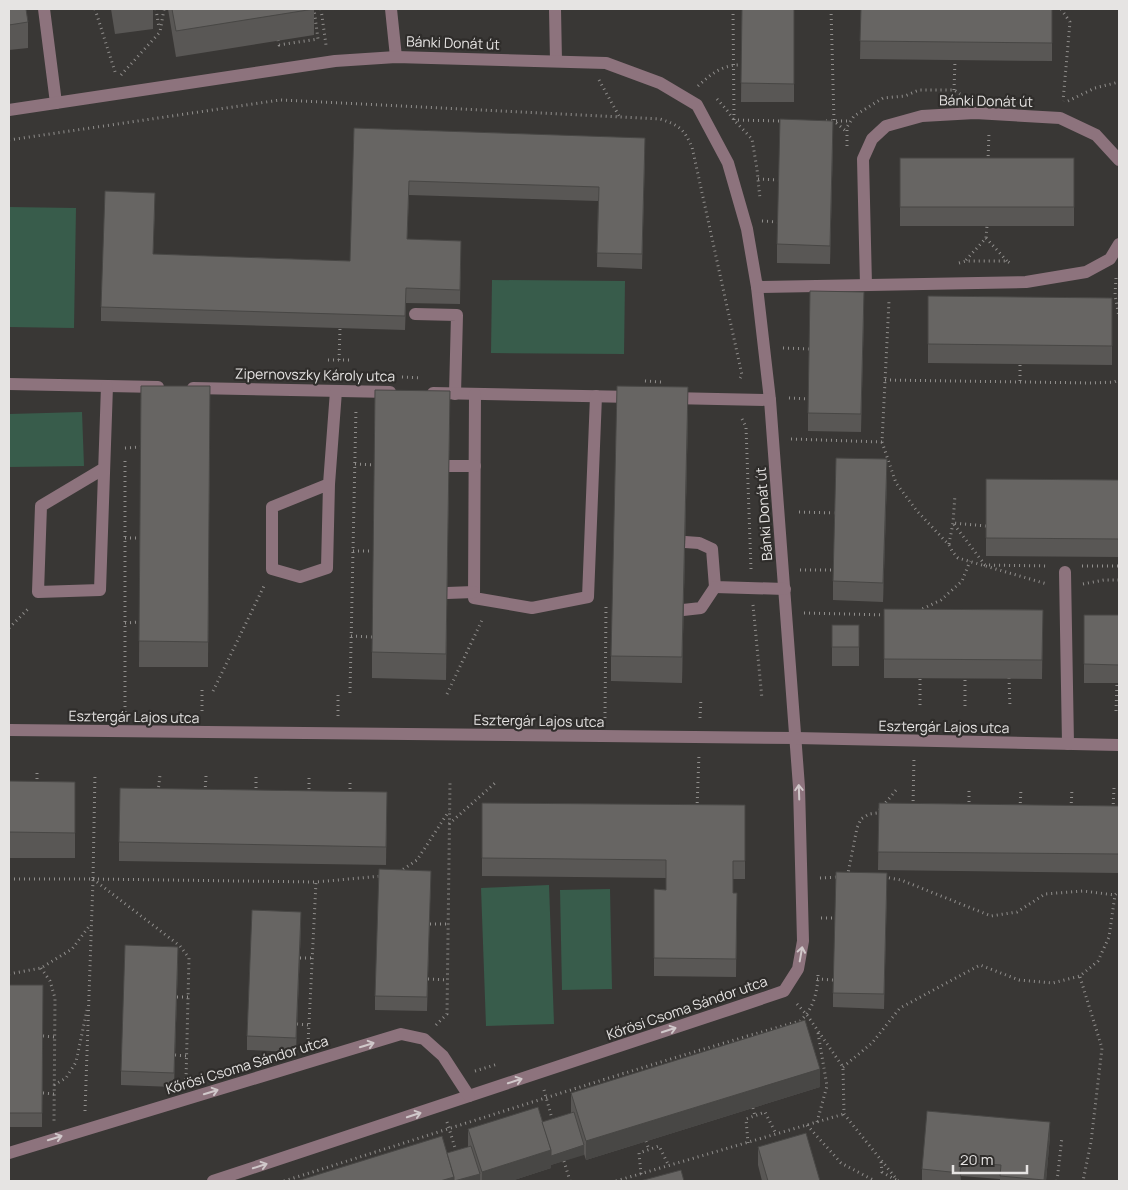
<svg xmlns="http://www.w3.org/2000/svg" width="1128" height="1190" font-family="Manrope,sans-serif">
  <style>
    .green { fill: #385c4b }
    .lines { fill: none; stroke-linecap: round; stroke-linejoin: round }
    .path { stroke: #908e8c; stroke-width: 3; stroke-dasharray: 1 4; stroke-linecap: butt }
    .minor { stroke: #8d737d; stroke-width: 12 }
    .wall { fill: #595755 }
    .shaded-wall { fill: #484745 }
    .building { fill: #676563; stroke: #484745 }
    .oneway { stroke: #d0c8ca }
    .labels { text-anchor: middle; stroke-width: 4.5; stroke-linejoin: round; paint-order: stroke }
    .street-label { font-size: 14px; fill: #e6e4e3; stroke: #2f2d2b }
  </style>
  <rect width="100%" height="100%" fill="#393735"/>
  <g class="green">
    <path d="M9,207L76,208L74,328L9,327Z"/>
    <path d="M492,280L625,281L624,354L491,353Z"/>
    <path d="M82,412L84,466L9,467V414Z"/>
    <path d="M549,885L554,1024L486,1026L481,888Z"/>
    <path d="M610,889L612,989L562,990L560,890Z"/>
  </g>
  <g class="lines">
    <g class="path">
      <path d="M95,9L116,75"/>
      <path d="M156,9L159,28"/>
      <path d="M321,9L326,45"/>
      <path d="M733,9L734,120L784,121"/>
      <path d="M831,9L834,121L847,132"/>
      <path d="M1061,9L1070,22L1063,101"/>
      <path d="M278,40L279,45L318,39L314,9"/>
      <path d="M121,75L160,32L164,9"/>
      <path d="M599,80L619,116"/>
      <path d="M698,86C711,74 723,64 742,65"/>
      <path d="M954,90L955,60"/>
      <path d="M717,99L726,109L734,120L752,139L757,169L760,199"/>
      <path d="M1068,101L1095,88L1119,82"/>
      <path d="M826,121H851"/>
      <path d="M9,140L280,100L660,119C679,125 684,129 692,147L742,375L739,380"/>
      <path d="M847,146V127L854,116L883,98L905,96L919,90H954L960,94"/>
      <path d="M988,161L989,132"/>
      <path d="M758,179L779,180"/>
      <path d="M762,221L778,222"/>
      <path d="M986,238L1007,261"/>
      <path d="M966,260L986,238L987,226"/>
      <path d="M959,263L966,261H1007L1010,263"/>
      <path d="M1116,278L1115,295L1119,317"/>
      <path d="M783,348L810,349"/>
      <path d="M328,360H351"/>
      <path d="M339,360L340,328"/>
      <path d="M402,377L421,378"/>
      <path d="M885,380L1092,383L1114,382L1119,380"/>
      <path d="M645,381L661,382"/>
      <path d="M1020,381V364"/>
      <path d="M789,398L808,399"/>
      <path d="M742,419L746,427L751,569"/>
      <path d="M791,439L882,442L889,301"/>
      <path d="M882,442L896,483L917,511L949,545L952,551L958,558L1047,584"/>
      <path d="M125,448L141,447"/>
      <path d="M355,464L375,465"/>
      <path d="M799,512L836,513"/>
      <path d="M986,526L953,523L985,565L1048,566"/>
      <path d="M125,538H140"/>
      <path d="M949,544L953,523L955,495"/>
      <path d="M353,551H373"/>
      <path d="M1082,566H1119"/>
      <path d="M800,570H834"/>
      <path d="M1083,584L1104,580H1119"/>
      <path d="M753,605L762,699"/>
      <path d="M918,611L941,600L962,581L970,561"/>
      <path d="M804,613L887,615"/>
      <path d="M125,623L140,622"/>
      <path d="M9,628L30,607"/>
      <path d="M351,636L372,637"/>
      <path d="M1009,678L1010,707"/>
      <path d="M202,690V715"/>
      <path d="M213,691L264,586"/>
      <path d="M350,693L356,408"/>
      <path d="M447,694L483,618"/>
      <path d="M920,705V678"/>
      <path d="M965,706V678"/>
      <path d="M1116,711L1117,683"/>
      <path d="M125,712V461"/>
      <path d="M338,716V693"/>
      <path d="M605,718L606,605"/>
      <path d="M700,718L701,698"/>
      <path d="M37,784V772"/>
      <path d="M158,792L160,775"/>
      <path d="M205,792L206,776"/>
      <path d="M256,793V777"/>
      <path d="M309,794V778"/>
      <path d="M350,794V780"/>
      <path d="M913,806L914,758"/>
      <path d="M969,807V790"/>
      <path d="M697,808L699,754"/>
      <path d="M1020,808L1021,789"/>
      <path d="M1071,808L1072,789"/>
      <path d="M1113,809L1114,788"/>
      <path d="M449,824L495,783"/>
      <path d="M399,872L417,860L449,811"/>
      <path d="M847,876L848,873L857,828L861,819L869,814L877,813L897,789"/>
      <path d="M884,877L901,880L991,916L1017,912L1045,894L1083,891L1115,895"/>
      <path d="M820,878L838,877"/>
      <path d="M9,879H93L95,773"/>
      <path d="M93,879L316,882L382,876"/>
      <path d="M93,879L180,946L189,958L186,1080"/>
      <path d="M821,918H835"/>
      <path d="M430,924H448"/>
      <path d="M300,958H311"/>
      <path d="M41,968L50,981L55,998L54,1121"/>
      <path d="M9,974L41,968L72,949L90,925"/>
      <path d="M1080,977L1102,1048L1091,1142L1083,1181"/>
      <path d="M428,979L447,980"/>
      <path d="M817,979L834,980"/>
      <path d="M177,997H188"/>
      <path d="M797,1004L807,1015L843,1067L844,1114L898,1181"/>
      <path d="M297,1024L309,1025"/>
      <path d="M436,1025L447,1014L450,782"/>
      <path d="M43,1036L55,1037"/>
      <path d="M308,1044L316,882"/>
      <path d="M175,1055L187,1056"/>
      <path d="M843,1067L872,1043L900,1008L980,965L1019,980L1053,983L1080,976L1098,961L1109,937L1115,895L1119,891"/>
      <path d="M475,1071L498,1064"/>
      <path d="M54,1085L66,1078L76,1062L87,1010"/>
      <path d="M544,1090L553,1122"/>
      <path d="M43,1093L54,1094"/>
      <path d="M753,1108L755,1116"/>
      <path d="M85,1111L93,880"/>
      <path d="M447,1122L457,1154"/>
      <path d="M817,1122L827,1086L818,1033"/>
      <path d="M807,1125L841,1163L875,1181"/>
      <path d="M646,1141L649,1150"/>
      <path d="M748,1143L746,1119L765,1112L776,1134"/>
      <path d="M564,1161L570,1181"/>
      <path d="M881,1162L882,1172L896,1180"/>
      <path d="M641,1174L639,1153L659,1146L669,1166"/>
      <path d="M284,1181C456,1127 627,1070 800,1021C814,1009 818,990 818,972"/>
      <path d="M616,1181L844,1114"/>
      <path d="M982,1181V1178"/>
      <path d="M1057,1181L1062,1137"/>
    </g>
    <g class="minor">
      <path d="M44,9L56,103"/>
      <path d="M391,9L396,57"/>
      <path d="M555,9L556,61"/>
      <path d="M9,110L335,61L396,57L606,63L660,83L697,105L728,163L747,229L757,287L770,400L799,787L803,941L798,969L784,991L731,1009L213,1181"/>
      <path d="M866,285L863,159L872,139L886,126L922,116L975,113L1060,118L1096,135L1119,160"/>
      <path d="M757,287L1026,282L1086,272L1110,259L1119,244"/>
      <path d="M415,314L457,315L455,394"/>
      <path d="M9,384L158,387"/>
      <path d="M193,388L390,392"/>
      <path d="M433,393L633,397"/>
      <path d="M475,394L474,598L532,608L588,597L596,396"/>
      <path d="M670,398L770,400"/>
      <path d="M449,466H475"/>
      <path d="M103,469L41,506L38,592L100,590L107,386"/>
      <path d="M329,484L272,507V569L300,577L327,568L329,484L336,391"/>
      <path d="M685,542L699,543L712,549L715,587L785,589"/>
      <path d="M1065,572L1068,744"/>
      <path d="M447,593L474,592"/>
      <path d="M683,610L701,608L715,587"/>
      <path d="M9,730L796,738L1119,745"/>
      <path d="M9,1153L401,1034L424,1039L443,1056L469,1096"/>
    </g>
  </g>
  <g class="wall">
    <path d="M9,9L28,22V48L9,50Z"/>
    <path d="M111,9H153V29L115,34Z"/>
    <path d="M168,9H314V35L176,57Z"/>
    <path d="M742,9H794V102H741Z"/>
    <path d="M861,9H1052V61L860,59Z"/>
    <path d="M354,128L645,152L642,269L597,267L598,201L409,195L407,239L461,241L460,304L406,303L405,330L101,321V307L155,207L153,254L350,261Z"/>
    <path d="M833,139L830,264L777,263V244Z"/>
    <rect x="900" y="158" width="174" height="68"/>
    <path d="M928,296L1112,298V365L928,363Z"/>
    <path d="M864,311L861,432L808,431V413Z"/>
    <path d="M141,386H210L208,667H139Z"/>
    <path d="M450,391L446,680L372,678V652Z"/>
    <path d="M688,413L682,683L611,681V656Z"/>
    <path d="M887,478L883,602L833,600V581Z"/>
    <path d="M986,479L1119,480V557L986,556Z"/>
    <path d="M884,609L1043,610L1042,679L884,678Z"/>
    <rect x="1084" y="615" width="35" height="68"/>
    <rect x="832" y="625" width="27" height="41"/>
    <path d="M9,781L75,782V858H9Z"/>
    <path d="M387,792L386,865L119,861V842Z"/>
    <path d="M482,803L745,805V879H733V893H737L736,977L654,976V889L666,890V878L482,876Z"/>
    <path d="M879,803L1119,806V873L878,870Z"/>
    <path d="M431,871L427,1011L375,1010V996Z"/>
    <path d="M887,887L884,1009L833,1007V993Z"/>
    <path d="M301,926L296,1052L247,1050V1036Z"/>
    <path d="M178,961L174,1087L121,1085V1071Z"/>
    <path d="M9,985H43L42,1127H9Z"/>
    <path d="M820,1087L586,1160L584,1154L551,1165V1168L511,1181H297L447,1153L468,1147V1129L542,1122L571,1113V1093Z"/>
    <path d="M1050,1136L1046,1181H1000V1179L961,1176V1181H922V1169Z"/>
    <path d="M758,1147L820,1181H762L758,1165Z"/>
  </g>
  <g class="shaded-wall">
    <path d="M833,121V139L830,264V246Z"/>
    <path d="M688,387V413L682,683V657Z"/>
    <path d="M887,459V478L883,602V583Z"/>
    <path d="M301,912V926L296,1052V1038Z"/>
    <path d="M178,947V961L174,1087V1073Z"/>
    <path d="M820,1069V1087L586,1160V1141Z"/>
    <path d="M1050,1122V1136L1046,1181H1044Z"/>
    <path d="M584,1145V1155L551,1165V1168L511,1181H482V1172L551,1150Z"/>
    <path d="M961,1162V1176L960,1181V1173Z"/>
    <path d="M480,1174V1181H455Z"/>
    <path d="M454,1177V1181H440Z"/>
  </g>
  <g class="building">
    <path d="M9,9H26L28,22L9,25Z"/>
    <path d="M172,9H314L176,31Z"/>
    <path d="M742,9H794V84L741,83Z"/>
    <path d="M861,9H1052V43L860,41Z"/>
    <path d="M780,119L833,121L830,246L777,244Z"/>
    <path d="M354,128L645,138L642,254L597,253L599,187L409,181L407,239L461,241L460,290L406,288L405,316L101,307L105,191L155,193L153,254L350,261Z"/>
    <rect x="900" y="158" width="174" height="49"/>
    <path d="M810,291L864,292L861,414L808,413Z"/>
    <path d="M928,296L1112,298V346L928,344Z"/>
    <path d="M141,386H210L208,642L139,641Z"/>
    <path d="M617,386L688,387L682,657L611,656Z"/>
    <path d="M375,390L450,391L446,654L372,652Z"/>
    <path d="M836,458L887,459L883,583L833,581Z"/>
    <path d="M986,479L1119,480V539L986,538Z"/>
    <path d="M884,609L1043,610L1042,660L884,659Z"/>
    <path d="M1084,615H1119V665L1084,664Z"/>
    <rect x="832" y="625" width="27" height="22"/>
    <path d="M9,781L75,782V833L9,832Z"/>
    <path d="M120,788L387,792L386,847L119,842Z"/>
    <path d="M482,803L745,805V861H733V893H737L736,959L654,958V889L666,890V860L482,858Z"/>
    <path d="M879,803L1119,806V854L878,852Z"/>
    <path d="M379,869L431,871L427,997L375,996Z"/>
    <path d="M836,872L887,873L884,994L833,993Z"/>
    <path d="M252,910L301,912L296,1038L247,1036Z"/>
    <path d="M125,945L178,947L174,1073L121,1071Z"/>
    <path d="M9,985H43L42,1113H9Z"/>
    <path d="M805,1020L820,1069L586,1141L571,1093Z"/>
    <path d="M538,1107L551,1150L482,1172L468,1129Z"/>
    <path d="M927,1111L1050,1122L1044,1180L1000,1176L1001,1165L961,1162L960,1173L922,1169Z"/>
    <path d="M574,1112L584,1145L551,1156V1150L542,1122Z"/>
    <path d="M806,1133L820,1181H768L758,1147Z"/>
    <path d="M442,1136L454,1177L440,1181H297Z"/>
    <path d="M471,1146L480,1174L454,1181V1177L447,1153Z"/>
    <path d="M681,1170L684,1181H640Z"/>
  </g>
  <defs><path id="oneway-shaft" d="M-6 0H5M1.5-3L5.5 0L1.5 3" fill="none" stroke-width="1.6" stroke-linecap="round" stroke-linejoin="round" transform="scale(1.25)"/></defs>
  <g class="oneway">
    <use href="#oneway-shaft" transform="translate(799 792) rotate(-92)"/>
    <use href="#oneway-shaft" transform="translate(801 954) rotate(-80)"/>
    <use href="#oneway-shaft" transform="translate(669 1030) rotate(-18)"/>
    <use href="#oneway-shaft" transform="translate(367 1045) rotate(-17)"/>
    <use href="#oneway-shaft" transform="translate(515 1081) rotate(-18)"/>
    <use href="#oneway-shaft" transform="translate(211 1092) rotate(-17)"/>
    <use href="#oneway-shaft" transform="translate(414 1115) rotate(-18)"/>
    <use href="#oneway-shaft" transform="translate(55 1138) rotate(-17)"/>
    <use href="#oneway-shaft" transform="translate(260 1166) rotate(-18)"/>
  </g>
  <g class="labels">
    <g class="street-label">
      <text transform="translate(453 43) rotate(2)" y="5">Bánki Donát út</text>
      <text transform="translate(986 101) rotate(1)" y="5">Bánki Donát út</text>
      <text transform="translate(315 375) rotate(1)" y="5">Zipernovszky Károly utca</text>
      <text transform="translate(764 514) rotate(-94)" y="5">Bánki Donát út</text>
      <text transform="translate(134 717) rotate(1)" y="5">Esztergár Lajos utca</text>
      <text transform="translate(539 721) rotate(1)" y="5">Esztergár Lajos utca</text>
      <text transform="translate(944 727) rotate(1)" y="5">Esztergár Lajos utca</text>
      <text transform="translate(687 1008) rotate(-19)" y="5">Kőrösi Csoma Sándor utca</text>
      <text transform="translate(247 1065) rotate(-17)" y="5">Kőrösi Csoma Sándor utca</text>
    </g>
  </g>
  <rect width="1128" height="1190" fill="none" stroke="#e6e4e3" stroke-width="20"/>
  <path d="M953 1165v8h74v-8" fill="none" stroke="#e6e4e3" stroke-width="2.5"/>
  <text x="960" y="1165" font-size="15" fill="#e6e4e3" stroke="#2f2d2b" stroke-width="4" paint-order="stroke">20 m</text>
</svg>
